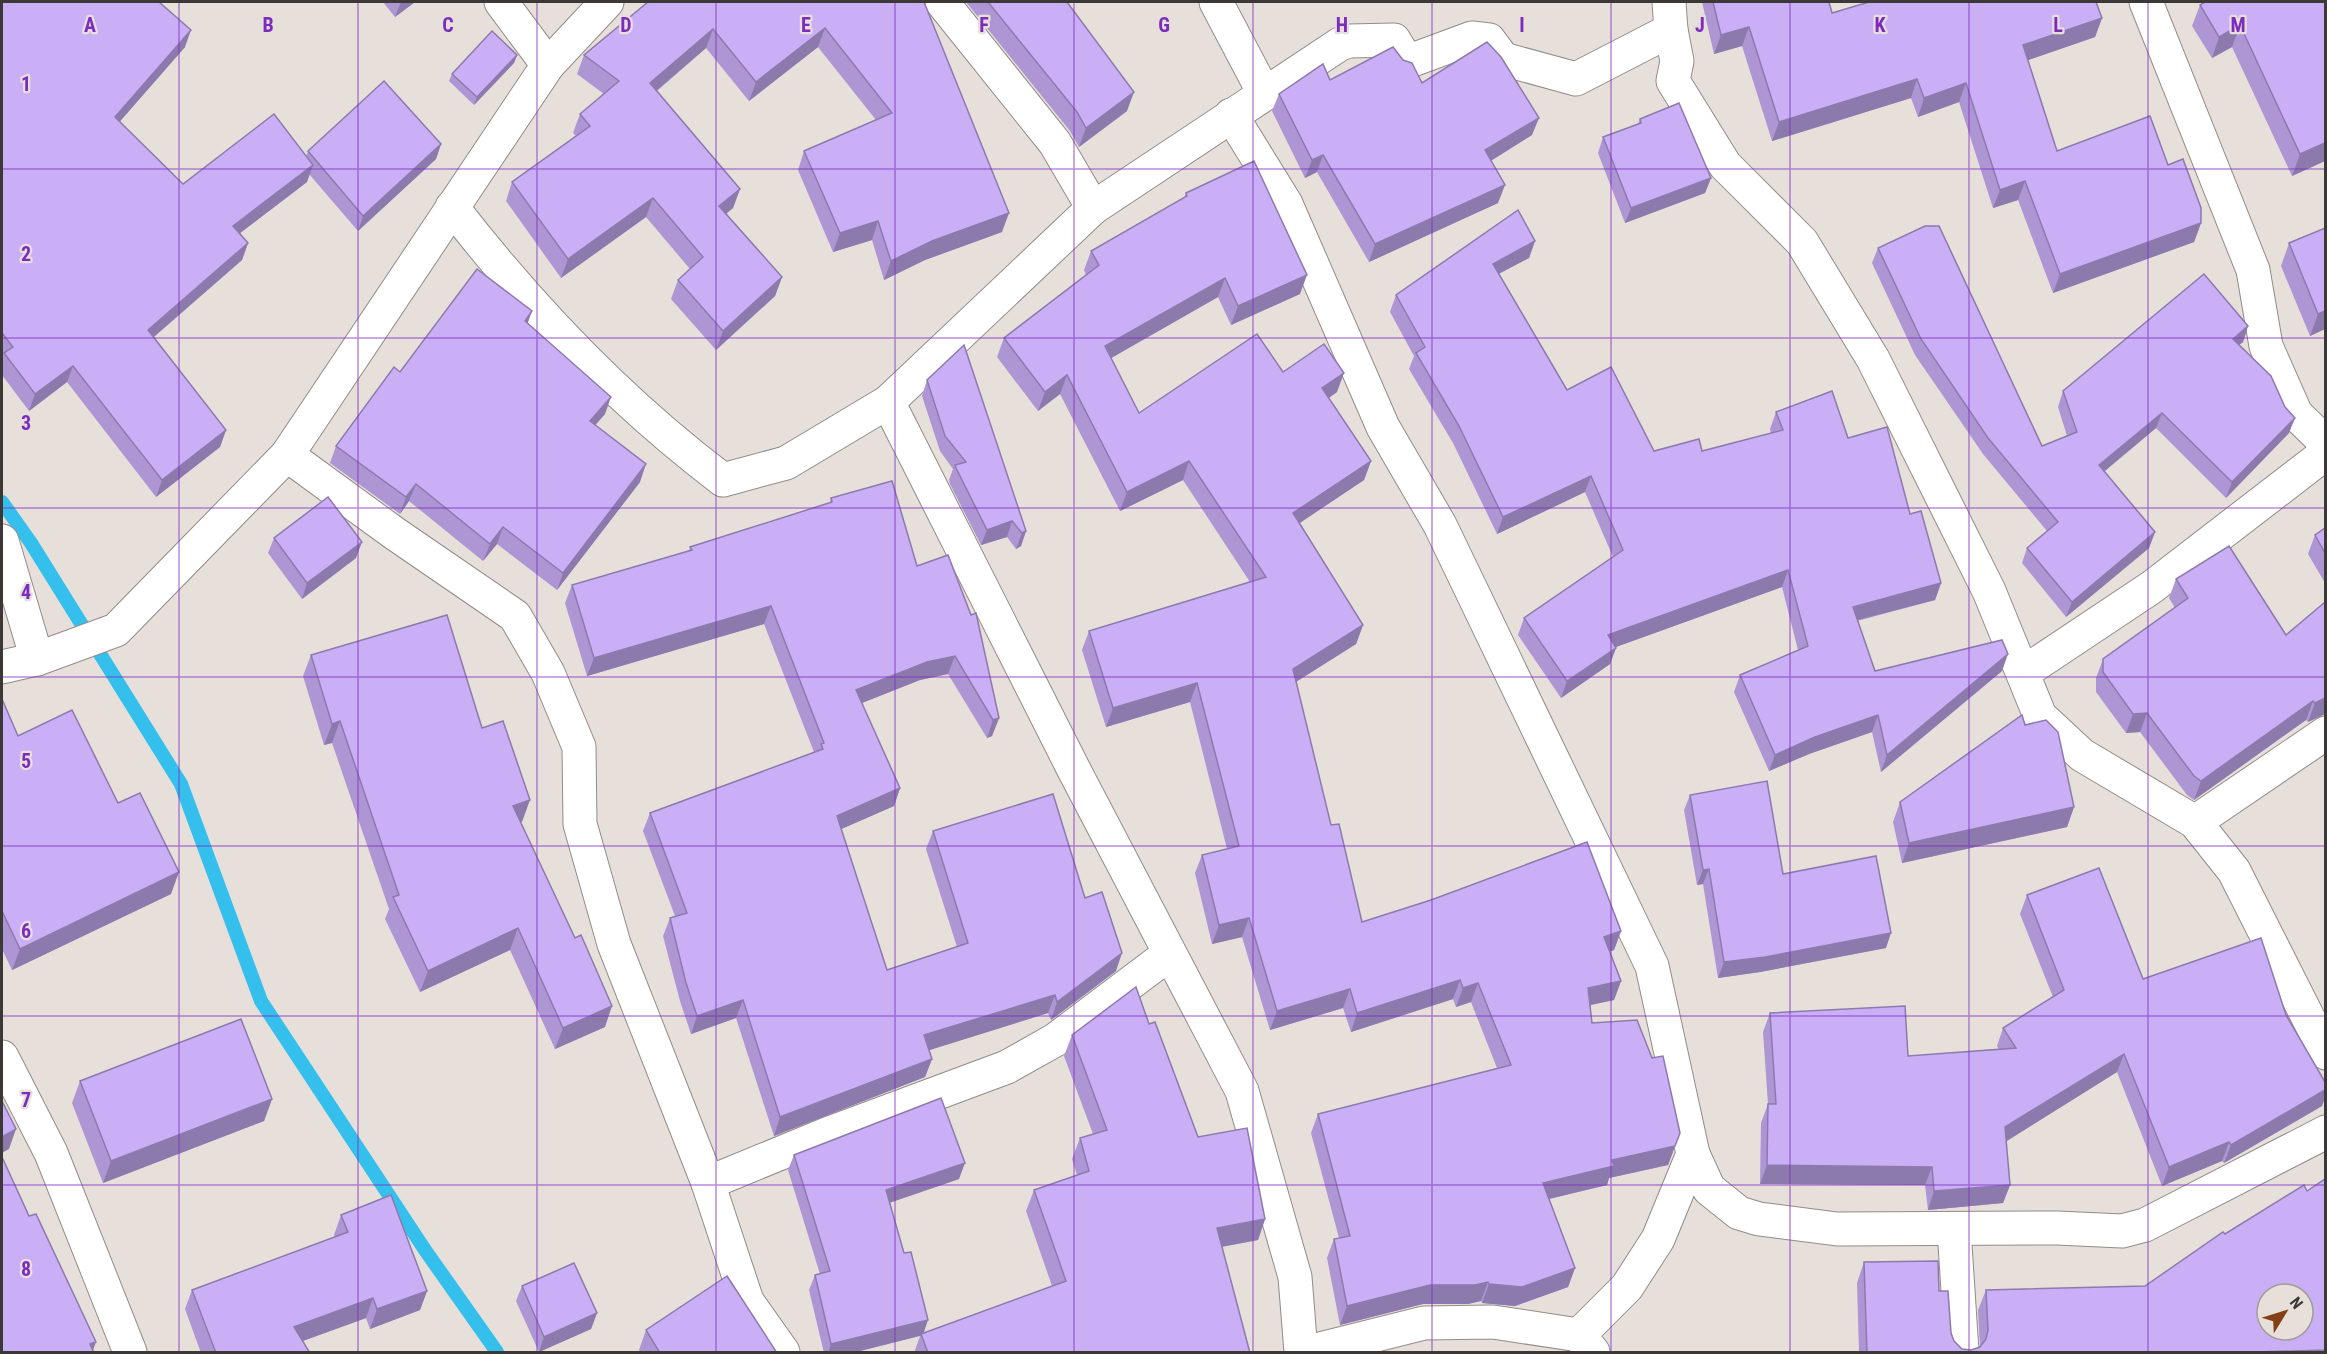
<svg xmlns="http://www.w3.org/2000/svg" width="2327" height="1354" font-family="'Roboto Condensed',sans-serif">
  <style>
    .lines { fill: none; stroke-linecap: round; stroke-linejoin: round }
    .stream { stroke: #35bfec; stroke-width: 14 }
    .minor-casing { stroke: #938b88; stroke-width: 35 }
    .minor { stroke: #fff; stroke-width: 33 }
    .wall { fill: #ae96d4 }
    .shaded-wall { fill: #8d7aad }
    .building { fill: #caaff7; stroke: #8d7aad; stroke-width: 1.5; fill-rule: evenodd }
    .grid { fill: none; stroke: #7b2cbf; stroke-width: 1.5; stroke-opacity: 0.55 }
    .grid-label { font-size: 20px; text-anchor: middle; font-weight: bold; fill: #7b2cbf; stroke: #e6dfda; stroke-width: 4.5; stroke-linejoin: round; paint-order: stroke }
  </style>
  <rect width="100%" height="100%" fill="#e6dfda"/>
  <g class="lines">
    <path class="stream" d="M2,502L31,543L181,784L261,1001L425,1250L497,1352"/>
    <g class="minor-casing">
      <g id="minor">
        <path d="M501,2L548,65"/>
        <path d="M942,2L1055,143L1093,208"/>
        <path d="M1216,2L1264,93"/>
        <path d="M1669,2L1671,30L1677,61L1673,81L1725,165L1802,242L1873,359L1989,591L2040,716L2082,755L2195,822L2234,871L2326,1053"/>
        <path d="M2146,2L2253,270L2266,346L2296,414L2326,443"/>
        <path d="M1231,115L1286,204L1383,427L1440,525L1652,966L1693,1154L1658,1239L1627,1287L1579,1335L1593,1352"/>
        <path d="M452,207C531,309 620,402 723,480L786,463L888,402L1093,208L1340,44L1349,41L1394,40L1407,62L1472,38L1489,40L1503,59L1576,79L1671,30"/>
        <path d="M888,402L1073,768L1242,1091L1295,1277L1301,1352"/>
        <path d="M287,455L394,533L515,616L548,673L579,747L580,824L614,944L708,1183L747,1301L783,1352"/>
        <path d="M2,541L37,659"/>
        <path d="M2,667L37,659L116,630L287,455L548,65L607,2"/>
        <path d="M2023,673L2152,587L2326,453"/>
        <path d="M2195,822L2326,733"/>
        <path d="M2,1057L51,1153L130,1352"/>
        <path d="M1693,1154L1709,1189L1739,1213L1759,1219L1837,1229L2057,1228L2122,1231L2145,1225L2326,1132"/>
        <path d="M708,1183L827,1134L1007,1067L1055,1040L1169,954"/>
        <path d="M1954,1229L1962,1352"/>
        <path d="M1308,1352L1424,1323L1493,1322L1579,1335"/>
      </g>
    </g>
    <use href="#minor" class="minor"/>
  </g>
  <g class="wall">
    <path d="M2,2L185,47L119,122L183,184L306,156L308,151L441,144L436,159L358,231L309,174L307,182L240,233L248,243L242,260L154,337L226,430L220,447L156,497L67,382L29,411L2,375Z"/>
    <path d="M383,2H415L395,17Z"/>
    <path d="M648,2H924L1002,232L925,260L884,280L872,240L833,252L798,170L804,151L876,120L818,47L749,101L706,48L657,91L740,189L733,208L726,214L782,277L775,296L716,350L671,299L678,280L690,269L646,217L561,278L506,201L512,182L576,136L573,133L580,114L604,94L577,74L584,55Z"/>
    <path d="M966,2H1067L1127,111L1079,147L1070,131Z"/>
    <path d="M1702,2H1829L1832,13L2102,18L2095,37L2028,60L2057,151L2168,165L2201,223L2194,242L2053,293L2018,200L1993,208L1959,102L1918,117L1911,98L1772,141L1742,46L1714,54Z"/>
    <path d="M2325,2V161L2292,176L2232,47L2212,58L2192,26L2200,5Z"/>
    <path d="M517,55L514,63L474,105L449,81L452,74Z"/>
    <path d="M1403,60L1422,83L1532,135L1491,161L1498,203L1369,262L1317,172L1305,178L1272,111L1279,94Z"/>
    <path d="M1640,119L1711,178L1705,193L1625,223L1598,153L1603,137L1638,124Z"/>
    <path d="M1186,193L1300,294L1231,325L1218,297L1111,358L1139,413L1283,372L1337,392L1329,398L1371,461L1364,480L1300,523L1363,625L1356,644L1296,682L1331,825L1362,922L1621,931L1614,950L1609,952L1621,981L1614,1000L1590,1005L1592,1023L1673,1152L1668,1165L1609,1178L1607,1185L1549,1199L1575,1268L1568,1287L1515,1306L1482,1303L1481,1301L1468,1304H1423L1340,1325L1327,1258L1334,1239L1339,1238L1311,1133L1318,1114L1497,1068L1471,1002L1456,1007L1453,999L1351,1032L1343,1008L1270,1030L1242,937L1212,944L1195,873L1202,855L1227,849L1190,702L1106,727L1082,650L1089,631L1250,582L1183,480L1120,511L1060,394L1038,411L997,357L1004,338L1086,275L1084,270L1091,251L1184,198Z"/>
    <path d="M2325,228V329L2310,336L2281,266L2289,243Z"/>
    <path d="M1535,241L1529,258L1499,274L1567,390L1654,451H1702L1771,433L1770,429L1776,412L1848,438L1910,514L1941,583L1935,600L1857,621L1875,671H2002L1881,772L1872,732L1809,754L1769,771L1734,692L1740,675L1798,650L1782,587L1616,647L1610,664L1561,698L1518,635L1524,618L1613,557L1585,492L1497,534L1453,443L1409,369L1414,356L1390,312L1396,295Z"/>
    <path d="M1878,248L2042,446L2067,436L2058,407L2063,391L2248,326L2243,342L2239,345L2289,433L2226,498L2156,428L2104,471L2155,532L2149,548L2066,617L2022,563L2027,548L2047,531L1983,454L1915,355L1872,263Z"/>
    <path d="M527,323L605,414L595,425L640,482L557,590L497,544L483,561L409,501L400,514L330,463L336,446L400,372Z"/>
    <path d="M927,380L1026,531L1021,546L1016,549L1007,537L981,545L950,484L949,480L953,469L940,451L922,396Z"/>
    <path d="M831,498L917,566L999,718L992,736L987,738L948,674L920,680L862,703L900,788L894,806L841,829L887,970L957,947L926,849L933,831L1085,898L1116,971L1051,1020L1048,1013L929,1050L932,1059L925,1077L774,1136L736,1018L691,1034L680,1001L663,936L670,918L675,916L643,831L650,813L814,752L764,624L587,676L565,603L572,585L689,551L690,547L830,503Z"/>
    <path d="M2325,528V583L2308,554L2315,535Z"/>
    <path d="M274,538L356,558L302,599L268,553Z"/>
    <path d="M2176,579L2286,635L2325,602V714L2308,722L2306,720L2194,800L2187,795L2140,732L2126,733L2096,692V678L2103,659L2175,608L2169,598Z"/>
    <path d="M311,655L482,728L522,822H520L605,1027L555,1049L510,950L420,992L385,919L389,909L332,743L324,745L303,676Z"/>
    <path d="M2,699L18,736L118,803L171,894L12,970L2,949Z"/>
    <path d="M2025,725L2074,807L2067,827L1902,863L1893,822L1900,802Z"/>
    <path d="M1690,795L1783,874L1886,948L1760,972L1718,978L1703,884L1697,885L1684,810Z"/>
    <path d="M2027,895L2143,979L2286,1015L2322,1106L2224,1163L2222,1161L2162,1186L2117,1072L2006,1141L2010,1185L2003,1203L1928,1210L1925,1185L1760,1184L1761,1123L1768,1104L1763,1032L1770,1013L1908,1056L1999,1049L1997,1046L2003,1028L2053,997L2020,914Z"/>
    <path d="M1149,1024L1198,1137L1265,1219L1258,1240L1222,1247L1250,1353H914L920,1336L852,1353H824L809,1290L815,1275L820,1274L788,1170L794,1155L959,1179L889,1203L923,1334L1052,1286L1026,1211L1034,1190L1077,1175L1072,1159L1080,1138L1093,1134L1064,1056L1072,1035Z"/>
    <path d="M80,1081L272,1099L264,1121L103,1183L72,1103Z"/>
    <path d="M2307,1191L2325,1353H1859L1857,1283L1864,1262L1939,1291L1954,1341L1962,1349L1971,1350L1980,1347L1978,1310L1986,1290L2145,1286L2225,1234Z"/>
    <path d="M341,1215L427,1291L420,1310L370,1329L366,1318L303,1341L310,1353H201L185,1309L192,1290L335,1237L334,1235Z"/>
    <path d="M522,1286L597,1313L591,1329L539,1352L516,1301Z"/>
    <path d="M646,1330L777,1353H640L639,1350Z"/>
  </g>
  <g class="shaded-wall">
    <path d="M401,2H415L395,17Z"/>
    <path d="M2102,18L2095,37L2017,64L2023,45Z"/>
    <path d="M2240,25L2232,47L2212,58L2219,37Z"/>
    <path d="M1749,27L1742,46L1714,54L1721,35Z"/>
    <path d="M825,28L818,47L749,101L756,82Z"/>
    <path d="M713,29L706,48L643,102L650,83Z"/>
    <path d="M191,30L185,47L109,134L115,117Z"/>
    <path d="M517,55L514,63L474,105L477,97Z"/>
    <path d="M1917,79L1911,98L1772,141L1779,122Z"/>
    <path d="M1966,83L1959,102L1918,117L1924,98Z"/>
    <path d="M1134,92L1127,111L1079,147L1086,128Z"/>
    <path d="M1539,118L1532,135L1479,168L1485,150Z"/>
    <path d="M2325,143V161L2292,176L2300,154Z"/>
    <path d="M441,144L436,159L358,231L363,216Z"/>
    <path d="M1323,155L1317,172L1305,178L1312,160Z"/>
    <path d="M313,165L307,182L227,243L233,226Z"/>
    <path d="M1711,178L1705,193L1625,223L1631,208Z"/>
    <path d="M2025,181L2018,200L1993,208L2000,190Z"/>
    <path d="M1505,185L1498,203L1369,262L1375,244Z"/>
    <path d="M740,189L733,208L712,225L719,206Z"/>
    <path d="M653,198L646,217L561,278L568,259Z"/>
    <path d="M1009,213L1002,232L925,260L884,280L891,261L932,241Z"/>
    <path d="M878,221L872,240L833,252L840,233Z"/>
    <path d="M2201,223L2194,242L2053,293L2060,274Z"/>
    <path d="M1535,241L1529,258L1486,280L1493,264Z"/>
    <path d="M248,243L242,260L142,347L148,330Z"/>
    <path d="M1307,275L1300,294L1231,325L1238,306Z"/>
    <path d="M782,277L775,296L716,350L723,331Z"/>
    <path d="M1225,278L1218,297L1099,365L1105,346Z"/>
    <path d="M532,311L526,328L525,321Z"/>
    <path d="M2325,311V329L2310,336L2318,314Z"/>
    <path d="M2248,326L2243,342L2228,354L2233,339Z"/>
    <path d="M73,366L67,382L29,411L35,394Z"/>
    <path d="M1344,373L1337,392L1315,407L1322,388Z"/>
    <path d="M1067,375L1060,394L1038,411L1045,392Z"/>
    <path d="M611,397L605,414L584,438L590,421Z"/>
    <path d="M2162,413L2156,428L2093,481L2099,465Z"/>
    <path d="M2295,418L2289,433L2226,498L2232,482Z"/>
    <path d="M226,430L220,447L156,497L162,480Z"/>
    <path d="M1189,461L1183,480L1120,511L1127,492Z"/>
    <path d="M1371,461L1364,480L1286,532L1293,513Z"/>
    <path d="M646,464L640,482L557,590L563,573Z"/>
    <path d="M1591,476L1585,492L1497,534L1503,517Z"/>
    <path d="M416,484L409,501L400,514L406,497Z"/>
    <path d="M1012,521L1007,537L981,545L987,530Z"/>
    <path d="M503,527L497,544L483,561L490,544Z"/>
    <path d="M1026,531L1021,546L1016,549L1022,533Z"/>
    <path d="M2155,532L2149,548L2066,617L2072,602Z"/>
    <path d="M362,542L356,558L302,599L307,583Z"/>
    <path d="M1788,570L1782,587L1602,652L1608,635Z"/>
    <path d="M1941,583L1935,600L1846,623L1853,607Z"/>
    <path d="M771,606L764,624L587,676L594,658Z"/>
    <path d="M1363,625L1356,644L1286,688L1293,669Z"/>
    <path d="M1616,648L1610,664L1561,698L1567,681Z"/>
    <path d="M2008,654L2002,671L1881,772L1887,755Z"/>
    <path d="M955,656L948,674L920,680L849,708L856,690L927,662Z"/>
    <path d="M1197,683L1190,702L1106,727L1113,708Z"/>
    <path d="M2325,698V714L2308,722L2315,703Z"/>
    <path d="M2313,701L2306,720L2194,800L2201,781Z"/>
    <path d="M2147,713L2140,732L2126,733L2133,714Z"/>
    <path d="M1878,715L1872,732L1809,754L1769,771L1775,755L1815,737Z"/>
    <path d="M999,718L992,736L987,738L993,720Z"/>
    <path d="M340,721L332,743L324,745L332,724Z"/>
    <path d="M900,788L894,806L830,834L837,816Z"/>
    <path d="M530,800L522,822L505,827L513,806Z"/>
    <path d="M2074,807L2067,827L1902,863L1909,843Z"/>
    <path d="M1709,869L1703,884L1697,885L1703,870Z"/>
    <path d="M179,872L171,894L12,970L20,949Z"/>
    <path d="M1249,918L1242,937L1212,944L1219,925Z"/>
    <path d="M518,928L510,950L420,992L428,971Z"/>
    <path d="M1621,931L1614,950L1597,956L1604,937Z"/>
    <path d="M1891,933L1886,948L1760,972L1718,978L1724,962Z"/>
    <path d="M1122,953L1116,971L1051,1020L1057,1002Z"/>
    <path d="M1460,980L1453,999L1351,1032L1357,1013Z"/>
    <path d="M1621,981L1614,1000L1581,1007L1588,988Z"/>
    <path d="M1478,983L1471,1002L1456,1007L1463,988Z"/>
    <path d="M1350,989L1343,1008L1270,1030L1277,1011Z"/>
    <path d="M1055,995L1048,1013L917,1054L924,1035Z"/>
    <path d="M743,1000L736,1018L691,1034L697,1016Z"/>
    <path d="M612,1006L605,1027L555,1049L563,1028Z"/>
    <path d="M2124,1054L2117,1072L1999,1146L2005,1127Z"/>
    <path d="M932,1059L925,1077L774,1136L780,1117Z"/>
    <path d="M2325,1090V1098L2322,1106L2224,1163L2231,1145Z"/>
    <path d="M272,1099L264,1121L103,1183L111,1161Z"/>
    <path d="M16,1129L9,1149L2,1153V1137Z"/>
    <path d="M1680,1133L1668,1165L1609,1178L1607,1185L1536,1202L1543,1183L1612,1160Z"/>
    <path d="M2229,1142L2222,1161L2162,1186L2169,1167Z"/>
    <path d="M965,1163L959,1179L880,1206L886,1190Z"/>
    <path d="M1767,1165L1932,1167L1925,1185L1760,1184Z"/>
    <path d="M2010,1185L2003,1203L1928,1210L1934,1191Z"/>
    <path d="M1265,1219L1258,1240L1209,1249L1217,1228Z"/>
    <path d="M1575,1268L1568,1287L1515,1306L1482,1303L1489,1284Z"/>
    <path d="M1488,1282L1481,1301L1468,1304H1423L1340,1325L1347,1306L1430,1285Z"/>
    <path d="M427,1291L420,1310L370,1329L377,1309Z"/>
    <path d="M373,1298L366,1318L286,1347L294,1327Z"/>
    <path d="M597,1313L591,1329L539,1352L544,1337Z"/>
    <path d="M928,1320L923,1335L852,1353H828L831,1344Z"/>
    <path d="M96,1342L92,1353L90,1344Z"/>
    <path d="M2325,1350V1353H2223Z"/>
  </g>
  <g class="building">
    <path d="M2,2H159L191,30L115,117L183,184L274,114L313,165L233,226L248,243L148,330L226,430L162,480L73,366L35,394L4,353L13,347L2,333Z"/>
    <path d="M648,2H924L1009,213L932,241L891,261L878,221L840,233L804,151L892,113L825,28L756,82L713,29L650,83L740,189L719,206L782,277L723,331L678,280L703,257L653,198L568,259L512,182L590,126L580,114L619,81L584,55Z"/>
    <path d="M988,2H1067L1134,92L1086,128L1077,112Z"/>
    <path d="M1713,2H1829L1832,13L1869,2H2096L2102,18L2023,45L2057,151L2150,116L2168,165L2183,159L2201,208V223L2060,274L2025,181L2000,190L1966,83L1924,98L1917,79L1779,122L1749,27L1721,35Z"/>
    <path d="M2205,2H2325V143L2300,154L2240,25L2219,37L2200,5Z"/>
    <path d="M492,31L517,55L477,97L452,74Z"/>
    <path d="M1487,42L1501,57L1539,118L1485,150L1505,185L1375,244L1323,155L1312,160L1279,94L1323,64L1330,80L1393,47L1403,60L1412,63L1422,83Z"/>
    <path d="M384,81L441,144L363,216L308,151Z"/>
    <path d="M1679,103L1711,178L1631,208L1603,137L1641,123L1640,119Z"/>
    <path d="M1254,161L1307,275L1238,306L1225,278L1105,346L1139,413L1257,334L1283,372L1324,344L1344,373L1322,388L1371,461L1293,513L1363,625L1293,669L1331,825L1339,824L1362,922L1431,900L1587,842L1621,931L1604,937L1621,981L1588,988L1592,1023L1637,1020L1652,1058L1663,1056L1680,1133L1675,1146L1612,1160L1614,1166L1543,1183L1575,1268L1522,1287L1489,1284L1488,1282L1475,1285H1430L1347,1306L1334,1239L1350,1236L1318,1114L1511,1065L1478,983L1463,988L1460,980L1357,1013L1350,989L1277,1011L1249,918L1219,925L1202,855L1239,846L1197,683L1113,708L1089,631L1266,577L1189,461L1127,492L1067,375L1045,392L1004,338L1099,265L1091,251L1187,196L1186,193Z"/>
    <path d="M1518,210L1535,241L1493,264L1567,390L1611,367L1654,451L1699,439L1702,451L1783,430L1776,412L1832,391L1848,438L1887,427L1910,514L1921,511L1941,583L1853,607L1875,671L2002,640L2008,654L1887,755L1878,715L1815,737L1775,755L1740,675L1808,646L1788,570L1608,635L1616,648L1567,681L1524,618L1623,550L1591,476L1503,517L1459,426L1416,353L1425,347L1396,295Z"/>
    <path d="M1925,226H1939L2042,446L2077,432L2063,391L2204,274L2248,326L2233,339L2271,376L2285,407L2295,418L2232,482L2162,413L2099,465L2155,532L2072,602L2027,548L2058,522L1988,438L1921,339L1878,248Z"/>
    <path d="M2325,228V311L2318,314L2289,243Z"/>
    <path d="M477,269L532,311L525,321L611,397L590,421L646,464L563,573L503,527L490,544L416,484L406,497L336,446L394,367L400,372Z"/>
    <path d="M964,345L1026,531L1022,533L1012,521L987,530L956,468L955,465L966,462L945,436L927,380Z"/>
    <path d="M892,481L917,566L948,555L971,615L976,613L999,718L993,720L955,656L927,662L856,690L900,788L837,816L887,970L968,943L933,831L1053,794L1085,898L1102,892L1122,953L1057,1002L1055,995L924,1035L932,1059L780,1117L743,1000L697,1016L686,983L670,918L687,913L650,813L823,749L821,744L824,743L771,606L594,658L572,585L692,550L690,547L832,502L831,498Z"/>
    <path d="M328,497L362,542L307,583L274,538Z"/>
    <path d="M2325,528V553L2315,535Z"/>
    <path d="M2229,546L2286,635L2325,602V698L2315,703L2313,701L2201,781L2194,776L2147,713L2133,714L2103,672V659L2188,598L2176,579Z"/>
    <path d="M447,615L482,728L503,721L530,800L513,806L575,938L581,935L612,1006L563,1028L518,928L428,971L393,897L399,895L340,721L332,724L311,655Z"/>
    <path d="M2,699L18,736L72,710L118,803L140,793L179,872L20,949L2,911Z"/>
    <path d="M2022,715L2025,725L2046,720L2058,732L2074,807L1909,843L1900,802Z"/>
    <path d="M1767,781L1783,874L1876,856L1891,933L1765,957L1724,962L1709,869L1703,870L1690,795Z"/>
    <path d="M2099,868L2143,979L2261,938L2286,1015L2325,1082V1090L2231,1145L2229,1142L2169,1167L2124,1054L2005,1127L2010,1185L1934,1191L1932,1167L1767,1165L1768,1104H1776L1770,1013L1905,1006L1908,1056L2016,1048L2003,1028L2064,990L2027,895Z"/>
    <path d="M1136,987L1149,1024L1155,1022L1198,1137L1247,1128L1265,1219L1217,1228L1250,1353H928L921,1334L1066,1281L1034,1190L1089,1171L1080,1138L1107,1130L1072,1035Z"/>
    <path d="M241,1019L272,1099L111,1161L80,1081Z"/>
    <path d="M941,1098L965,1163L886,1190L904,1253L911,1252L928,1320L831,1344L815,1275L830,1271L794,1155Z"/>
    <path d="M2,1101L16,1129L2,1137Z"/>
    <path d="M2,1157L29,1216L36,1214L96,1342L90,1344L94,1353H2Z"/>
    <path d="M2325,1179V1350L2223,1353H1867L1864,1262L1938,1261L1939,1291H1948L1951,1333L1954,1341L1962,1349L1971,1350L1980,1347L1986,1339L1988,1330L1986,1290L2145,1286L2223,1232L2225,1234L2304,1185L2307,1191ZM2267,1294H2303V1330H2267Z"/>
    <path d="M391,1195L427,1291L377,1309L373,1298L294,1327L310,1353H216L192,1290L348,1232L341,1215Z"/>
    <path d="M574,1263L597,1313L544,1337L522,1286Z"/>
    <path d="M727,1276L777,1353H660L646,1330Z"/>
  </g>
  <path class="grid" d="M179,2V1352M358,2V1352M537,2V1352M716,2V1352M895,2V1352M1074,2V1352M1253,2V1352M1432,2V1352M1611,2V1352M1790,2V1352M1969,2V1352M2148,2V1352M2,169H2326M2,338H2326M2,508H2326M2,677H2326M2,846H2326M2,1016H2326M2,1185H2326"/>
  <g class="grid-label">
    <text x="90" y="32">A</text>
    <text x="268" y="32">B</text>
    <text x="448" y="32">C</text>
    <text x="626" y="32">D</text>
    <text x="806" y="32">E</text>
    <text x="984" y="32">F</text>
    <text x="1164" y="32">G</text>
    <text x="1342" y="32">H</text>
    <text x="1522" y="32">I</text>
    <text x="1700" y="32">J</text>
    <text x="1880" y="32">K</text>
    <text x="2058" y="32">L</text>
    <text x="2238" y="32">M</text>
    <text x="26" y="91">1</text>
    <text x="26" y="261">2</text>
    <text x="26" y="430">3</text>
    <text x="26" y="599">4</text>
    <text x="26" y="768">5</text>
    <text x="26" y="938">6</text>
    <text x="26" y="1107">7</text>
    <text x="26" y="1276">8</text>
  </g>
  <rect width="2327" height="1354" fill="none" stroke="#3b3836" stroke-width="6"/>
  <g transform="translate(2285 1312) rotate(52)"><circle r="28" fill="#e6dfda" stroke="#a29c98" stroke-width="1.5"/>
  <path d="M0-4.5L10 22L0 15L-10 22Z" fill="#844013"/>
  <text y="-9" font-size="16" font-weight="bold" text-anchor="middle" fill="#3b3836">N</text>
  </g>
</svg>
